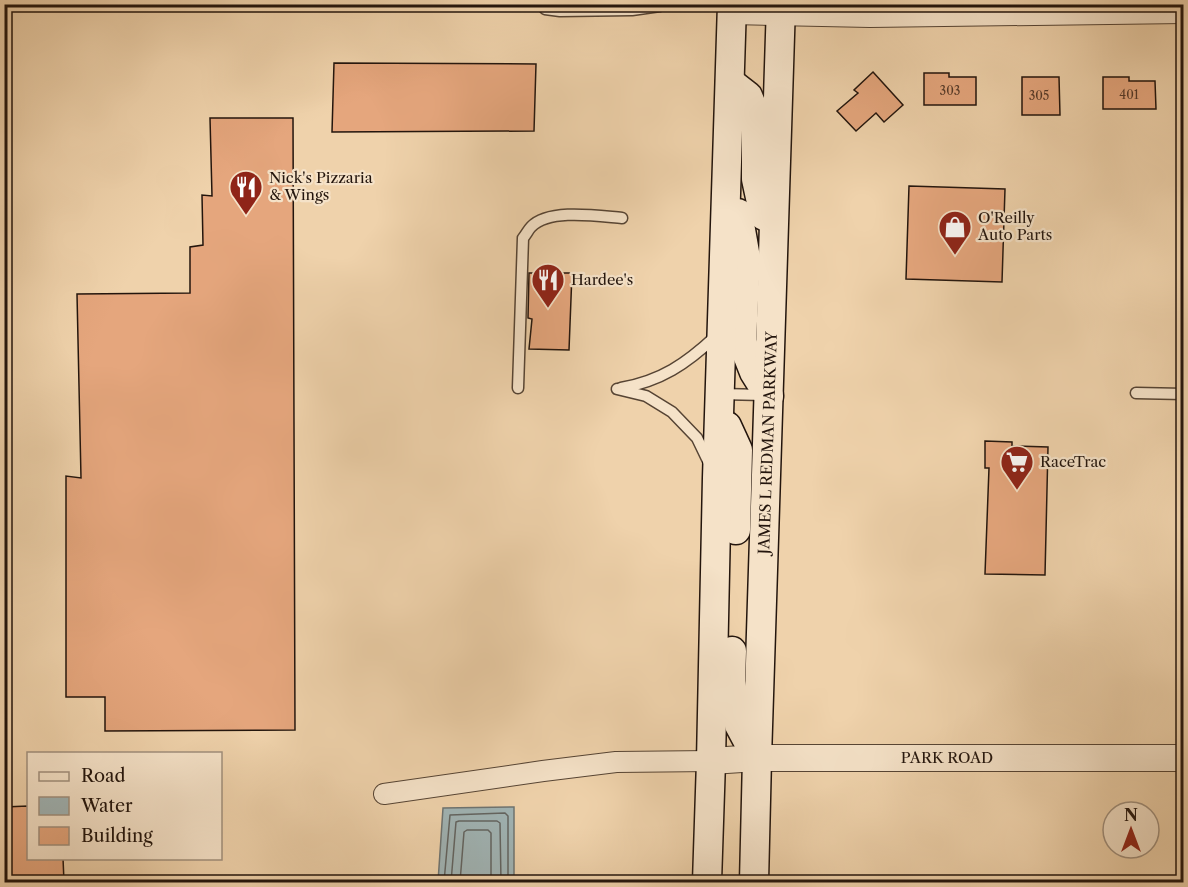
<svg xmlns="http://www.w3.org/2000/svg" width="1188" height="887" font-family="'Libre Caslon Text',serif">
  <style>
    .water { fill: #a0b4b5; stroke: #6e7472; stroke-width: 1.5 }
    .lines { fill: none; stroke-linecap: round; stroke-linejoin: round }
    .shore { stroke: #626461; stroke-width: 1.5 }
    .building { fill: #e5a67d; stroke: #23150d; stroke-width: 1.5 }
    .service-casing { stroke: #564434; stroke-width: 13 }
    .minor-casing { stroke: #564434; stroke-width: 22 }
    .tertiary-casing { stroke: #564434; stroke-width: 28 }
    .secondary-casing { stroke: #23150d; stroke-width: 31 }
    .service { stroke: #f5e2c8; stroke-width: 10 }
    .minor { stroke: #f5e2c8; stroke-width: 20 }
    .tertiary { stroke: #f5e2c8; stroke-width: 26 }
    .secondary { stroke: #f5e2c8; stroke-width: 28 }
    .labels { text-anchor: middle; stroke-width: 4.5; stroke-linejoin: round; paint-order: stroke }
    .number-label { font-size: 12px; fill: #543929 }
    .poi-label { font-size: 15px; fill: #23150d; stroke: #f5e2c8; text-anchor: start }
    .street-label { font-size: 15px; fill: #23150d; stroke: #f5e2c8 }
  </style>
  <rect width="100%" height="100%" fill="#efd2ab"/>
  <filter id="stains"><feTurbulence type="fractalNoise" baseFrequency=".00333" numOctaves="4"/><feColorMatrix values="0 0 0 0 .2 0 0 0 0 .09 0 0 0 0 .02 0 0 0 .5 -.17"/></filter>
  <radialGradient id="worn" r=".72"><stop offset=".6" stop-color="#630" stop-opacity="0"/><stop offset="1" stop-color="#630" stop-opacity=".3"/></radialGradient>
  <path class="water" d="M514,807V882H438L443,808Z"/>
  <g class="lines">
    <g class="shore">
      <path d="M444,882L450,815L505,813L508,816V882"/>
      <path d="M451,882L456,822L459,821H497L500,823L501,882"/>
      <path d="M460,882L464,832L467,830H488L491,833V882"/>
    </g>
  </g>
  <g class="building">
    <path d="M334,63L536,64L534,131L332,132Z"/>
    <path d="M873,72L903,105L884,122L876,113L856,131L837,111L858,93L854,90Z"/>
    <path d="M924,73H949V77H976V105H924Z"/>
    <path d="M1022,77H1059L1060,115H1022Z"/>
    <path d="M1103,77H1129V81H1155L1156,109H1103Z"/>
    <path d="M210,118H293L295,730L105,731V697H66V476L81,478L77,294L190,293V247L203,245L202,195L212,196Z"/>
    <path d="M909,186L1005,189L1002,282L906,279Z"/>
    <path d="M529,273H572L569,350L529,349L532,319L528,318Z"/>
    <path d="M985,441L1012,442V446L1048,447L1045,575L985,574L989,468H985Z"/>
    <path d="M28,806V858H63L64,882H4V807Z"/>
  </g>
  <g class="lines">
    <g class="service-casing">
      <g id="service">
        <path d="M541,4L545,9L560,11L632,10L660,6L662,4"/>
        <path d="M518,388L523,238C526,235 528,230 531,227C549,208 598,216 622,218"/>
        <path d="M621,388C661,381 686,364 716,336"/>
        <path d="M617,389L646,396L672,412L697,438L710,465"/>
        <path d="M1136,393L1184,394"/>
        <path d="M720,394L765,395"/>
      </g>
    </g>
    <g class="minor-casing">
      <g id="minor">
        <path d="M732,14L870,17L1184,13"/>
        <path d="M384,794L543,771L616,762L711,761"/>
      </g>
    </g>
    <g class="tertiary-casing">
      <path id="tertiary" d="M711,761L757,758H1184"/>
    </g>
    <g class="secondary-casing">
      <g id="secondary">
        <path d="M730,82L748,96L756,115V179L764,216"/>
        <path d="M738,213L746,258L742,342L754,372L769,396"/>
        <path d="M727,426L738,450L736,530"/>
        <path d="M732,651L731,682L739,725L754,753"/>
        <path d="M707,882L711,761L717,478L732,4"/>
        <path d="M754,882L757,758L781,4"/>
      </g>
    </g>
    <use href="#service" class="service"/>
    <use href="#minor" class="minor"/>
    <use href="#tertiary" class="tertiary"/>
    <use href="#secondary" class="secondary"/>
  </g>
  <defs>
    <g id="restaurant-pin" transform="scale(1.725)"><path d="M0 17L-7.5 6A9.5 9.5 0 1 1 7.5 6Z" fill="#8f2418" stroke="#f5e2c8"/><path d="M-5-6h1v4h1v-4h1v4h1v-4h1v5L-1.5 .5V6h-2V.5L-5-1ZM5-6V6H3V1.5H1.5Q1.5-4 5-6Z" fill="#fff"/></g>
    <g id="shop-pin" transform="scale(1.725)"><path d="M0 17L-7.5 6A9.5 9.5 0 1 1 7.5 6Z" fill="#8f2418" stroke="#f5e2c8"/><path d="M-5-2.5h2.3a2.7 3.5 0 0 1 5.4 0H5L5.5 6h-11ZM-1.5-2.5h3a1.5 2.3 0 0 0-3 0Z" fill="#fff"/></g>
    <g id="supermarket-pin" transform="scale(1.725)"><path d="M0 17L-7.5 6A9.5 9.5 0 1 1 7.5 6Z" fill="#8f2418" stroke="#f5e2c8"/><path d="M-6-5.5h2.5l.6 2H6L4.5 2H-2.5L-4.4-4H-6ZM-1.5 3.2a1.3 1.3 0 1 0 .1 0ZM3 3.2a1.3 1.3 0 1 0 .1 0Z" fill="#fff"/></g>
  </defs>
  <g fill-rule="evenodd">
    <use href="#restaurant-pin" x="246" y="187"/>
    <use href="#shop-pin" x="955" y="227"/>
    <use href="#restaurant-pin" x="548" y="280"/>
    <use href="#supermarket-pin" x="1017" y="462"/>
  </g>
  <g class="labels">
    <g class="number-label">
      <text x="950" y="95">303</text>
      <text x="1129" y="99">401</text>
      <text x="1039" y="100">305</text>
    </g>
    <g class="poi-label">
      <text x="269" y="183">Nick's Pizzaria<tspan x="269" dy="17">&amp; Wings</tspan></text>
      <text x="978" y="223">O'Reilly<tspan x="978" dy="17">Auto Parts</tspan></text>
      <text x="571" y="285">Hardee's</text>
      <text x="1040" y="467">RaceTrac</text>
    </g>
    <g class="street-label">
      <text transform="translate(768 443) rotate(-88)" y="5">JAMES L REDMAN PARKWAY</text>
      <text x="947" y="763">PARK ROAD</text>
    </g>
  </g>
  <rect width="1188" height="887" fill="none" stroke="#efd2ab" stroke-width="24"/>
  <rect x="6" y="6" width="1176" height="875" fill="none" stroke="#23150d" stroke-width="3"/>
  <rect x="12" y="12" width="1164" height="863" fill="none" stroke="#23150d" stroke-width="1.5"/>
  <rect x="27" y="752" width="195" height="108" fill="#f5e2c8" stroke="#a1907d" stroke-width="1.5"/>
  <rect x="39" y="772" width="30" height="9" fill="#f5e2c8" stroke="#a1907d" stroke-width="1.5"/>
  <text x="81" y="782" font-size="18" fill="#23150d">Road</text>
  <rect x="39" y="797" width="30" height="18" fill="#a0b4b5" stroke="#a1907d" stroke-width="1.5"/>
  <text x="81" y="812" font-size="18" fill="#23150d">Water</text>
  <rect x="39" y="827" width="30" height="18" fill="#e5a67d" stroke="#a1907d" stroke-width="1.5"/>
  <text x="81" y="842" font-size="18" fill="#23150d">Building</text>
  <g transform="translate(1131 830)"><circle r="28" fill="#f5e2c8" stroke="#a1907d" stroke-width="1.5"/>
  <path d="M0-4.5L10 22L0 15L-10 22Z" fill="#8f2418"/>
  <text y="-9" font-size="16" font-weight="bold" text-anchor="middle" fill="#23150d">N</text>
  </g>
  <rect width="100%" height="100%" filter="url(#stains)"/>
  <rect width="100%" height="100%" fill="url(#worn)"/>
</svg>
